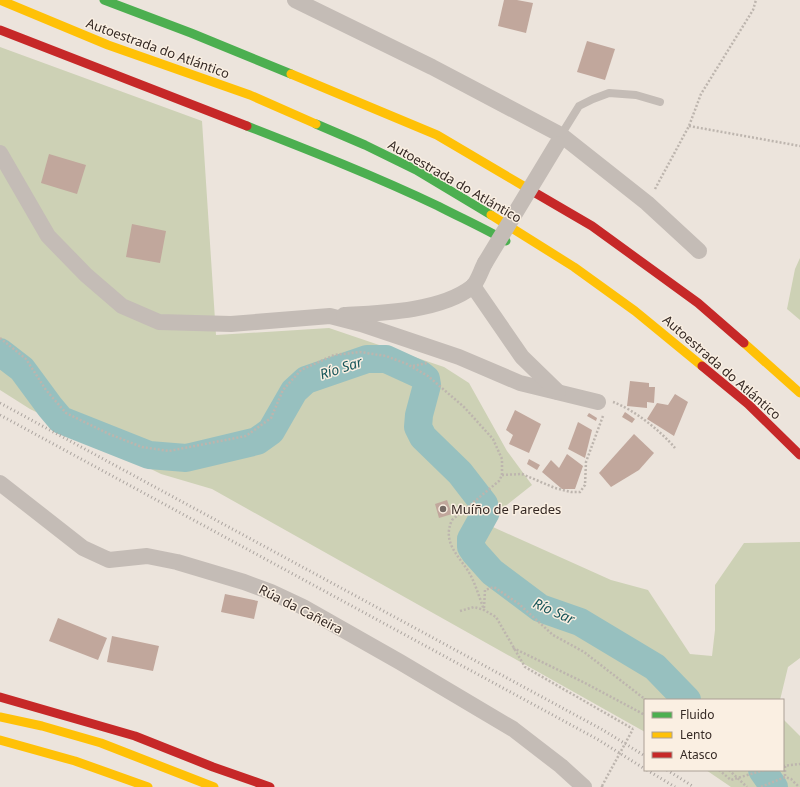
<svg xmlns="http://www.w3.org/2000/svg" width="800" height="787" font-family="'Noto Sans',sans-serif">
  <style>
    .green { fill: #cdd1b5 }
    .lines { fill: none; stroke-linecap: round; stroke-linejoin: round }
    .river { stroke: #97c0bf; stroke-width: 28 }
    .building { fill: #c1a79c }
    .path { stroke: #bdb5ae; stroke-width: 2.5; stroke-dasharray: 2 2; stroke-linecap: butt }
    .lane { stroke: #c4bcb6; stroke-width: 8 }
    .street { stroke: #c4bcb6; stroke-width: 16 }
    .fast { stroke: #4caf50; stroke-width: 9 }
    .slow { stroke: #ffc107; stroke-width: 9 }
    .jam { stroke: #c62828; stroke-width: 9 }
    .rail { stroke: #aca5a0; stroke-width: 3; stroke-dasharray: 1 3; stroke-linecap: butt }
    .path-bridge { stroke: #bdb5ae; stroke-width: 2.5; stroke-dasharray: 2 2; stroke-linecap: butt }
    .street-bridge { stroke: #c4bcb6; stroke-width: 16 }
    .poi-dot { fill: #756a64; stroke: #faefe2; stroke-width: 1.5 }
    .labels { text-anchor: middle; stroke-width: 3; stroke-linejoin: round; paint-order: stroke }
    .street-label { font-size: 13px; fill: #352924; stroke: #faefe2 }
    .poi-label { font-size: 13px; fill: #352924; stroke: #faefe2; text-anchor: start }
    .water-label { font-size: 14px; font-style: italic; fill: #175559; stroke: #faefe2 }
  </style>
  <rect width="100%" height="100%" fill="#ece4dc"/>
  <g class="green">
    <path d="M0,47L202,121L216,335L329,328L444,367L469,383L507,451L532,485L484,523L611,580L648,590L690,654L712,656L715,630V585L744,543L800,542V658L788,667L780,700H645V732L212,489L161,474L30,409L0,390Z"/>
    <path d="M800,258V320L787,309L795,269Z"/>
    <path d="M783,719L800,736V787H731L706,770H783Z"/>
  </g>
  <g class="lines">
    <g class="river">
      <path d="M0,352L22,369L50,407L61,420L149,455L186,458L257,441L271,431L294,391L306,380L367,359H386L421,375L426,379L427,385L419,415L418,427L423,437L460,473L484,504L486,512L471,539V547L475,553L492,572L540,608L580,622L655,667L687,700"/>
      <path d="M762,770L774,787"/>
    </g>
  </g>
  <g class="building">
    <path d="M504,0H517L533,3L526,33L498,26Z"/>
    <path d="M587,41L615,49L605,80L577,72Z"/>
    <path d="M49,154L86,165L77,194L41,183Z"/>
    <path d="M132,224L166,231L160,263L126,257Z"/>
    <path d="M630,381L649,383V387H655L654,403L647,402V408L627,406Z"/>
    <path d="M675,394L688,402L674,436L647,419L657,403L668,405Z"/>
    <path d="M515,410L541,424L529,453L509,444L513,435L506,430Z"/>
    <path d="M625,412L635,419L632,423L622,417Z"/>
    <path d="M589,413L597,418L596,421L587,416Z"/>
    <path d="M578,422L592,430L585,458L568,449Z"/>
    <path d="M634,434L654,453L639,470L611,487L599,473Z"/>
    <path d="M567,454L583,466L575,489H562L542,472L551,460L559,468Z"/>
    <path d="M529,459L540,465L537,470L527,464Z"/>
    <path d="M447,500L452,514L439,518L435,504Z"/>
    <path d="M225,594L258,601L254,619L221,612Z"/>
    <path d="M58,618L107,638L98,660L49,641Z"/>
    <path d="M112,636L159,646L153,671L107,662Z"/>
  </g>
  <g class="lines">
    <g class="path">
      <path d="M689,126L800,146"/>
      <path d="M655,189L689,126L701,94L753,10L756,0"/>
      <path d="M0,338L26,359L46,390L66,413L109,434L142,447L169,451L246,436L271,418L283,390L301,370L334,355L360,352L386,356L407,364L428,376L464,407L493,439L502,459V475L499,481L452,520C441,544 461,557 471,576C476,586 480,599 484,610"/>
      <path d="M413,366L427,363"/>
      <path d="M613,402C633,409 661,431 675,448"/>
      <path d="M502,475L522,474L555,488L571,492H580L585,485L586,462L603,416"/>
      <path d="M484,608L485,590L494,587L519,604L553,635L584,652L646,700"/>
      <path d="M460,611L474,607L484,610L496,617L525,667L633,729"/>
      <path d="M513,648L585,683L645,715"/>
      <path d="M783,766L800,764"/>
      <path d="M785,766V777"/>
      <path d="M719,770L731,780L764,770"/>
      <path d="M729,770L747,787"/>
      <path d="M602,787V786"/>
      <path d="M761,787L785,777L791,779L799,787"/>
    </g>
    <path class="lane" d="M561,135L579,106L593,99L609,93L636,95L660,102"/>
    <g class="street">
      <path d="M295,0L432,67L561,135L647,203L699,251"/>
      <path d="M0,153L48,236L86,275L122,306L159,322L231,324L330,316L361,324L459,357L520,383L598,402"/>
      <path d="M473,286L522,357L558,392"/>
      <path d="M344,315C383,313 441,311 472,287C478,282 481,270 485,263"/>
      <path d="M0,483L83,548L109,560L147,556L177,562L244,582L271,592L303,607L400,662L513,729L561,766L584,787"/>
    </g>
    <g class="fast">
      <path d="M104,0L191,33L291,74"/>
      <path d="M316,124L365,145L416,170L491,215"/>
      <path d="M247,126C311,151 375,176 438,206C461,218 484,228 506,241"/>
    </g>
    <g class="slow">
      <path d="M0,0L108,45L250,95L316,124"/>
      <path d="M291,74L437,135L532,191"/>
      <path d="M491,215L574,267L635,311L702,366"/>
      <path d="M744,343L800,393"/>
      <path d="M0,717L42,726L101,743L214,787"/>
      <path d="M0,740L75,761L148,787"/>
    </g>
    <g class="jam">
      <path d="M0,30L247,126"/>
      <path d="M532,191L592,226L698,303L744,343"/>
      <path d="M702,366L748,404L800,455"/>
      <path d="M0,697L135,736L213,767L270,787"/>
    </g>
    <g class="rail">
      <path d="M0,403L603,730L645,756"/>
      <path d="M0,415L597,739L645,769"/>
      <path d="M647,770L675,787"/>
      <path d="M667,770L694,787"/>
    </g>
    <path class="path-bridge" d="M602,786L633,729"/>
    <path class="street-bridge" d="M485,263L557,144"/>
  </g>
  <circle class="poi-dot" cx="443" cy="509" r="4"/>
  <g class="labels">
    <g class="street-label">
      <text transform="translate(158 48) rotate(20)" y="5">Autoestrada do Atlántico</text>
      <text transform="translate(455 181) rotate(30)" y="5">Autoestrada do Atlántico</text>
      <text transform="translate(722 367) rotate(41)" y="5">Autoestrada do Atlántico</text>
      <text transform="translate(301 609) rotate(27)" y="5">Rúa da Cañeira</text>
    </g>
    <g class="poi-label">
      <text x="451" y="514">Muíño de Paredes</text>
    </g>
    <g class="water-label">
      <text transform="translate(341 368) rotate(-18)" y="5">Río Sar</text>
      <text transform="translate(554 611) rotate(24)" y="5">Río Sar</text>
    </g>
  </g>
  <rect x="644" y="699" width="140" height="72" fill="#faefe2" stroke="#aba096"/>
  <rect x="652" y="712" width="20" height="6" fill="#4caf50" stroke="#aba096"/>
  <text x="680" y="719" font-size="12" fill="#352924">Fluido</text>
  <rect x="652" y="732" width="20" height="6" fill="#ffc107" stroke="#aba096"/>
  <text x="680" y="739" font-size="12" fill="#352924">Lento</text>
  <rect x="652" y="752" width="20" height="6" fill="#c62828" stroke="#aba096"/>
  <text x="680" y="759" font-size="12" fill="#352924">Atasco</text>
</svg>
